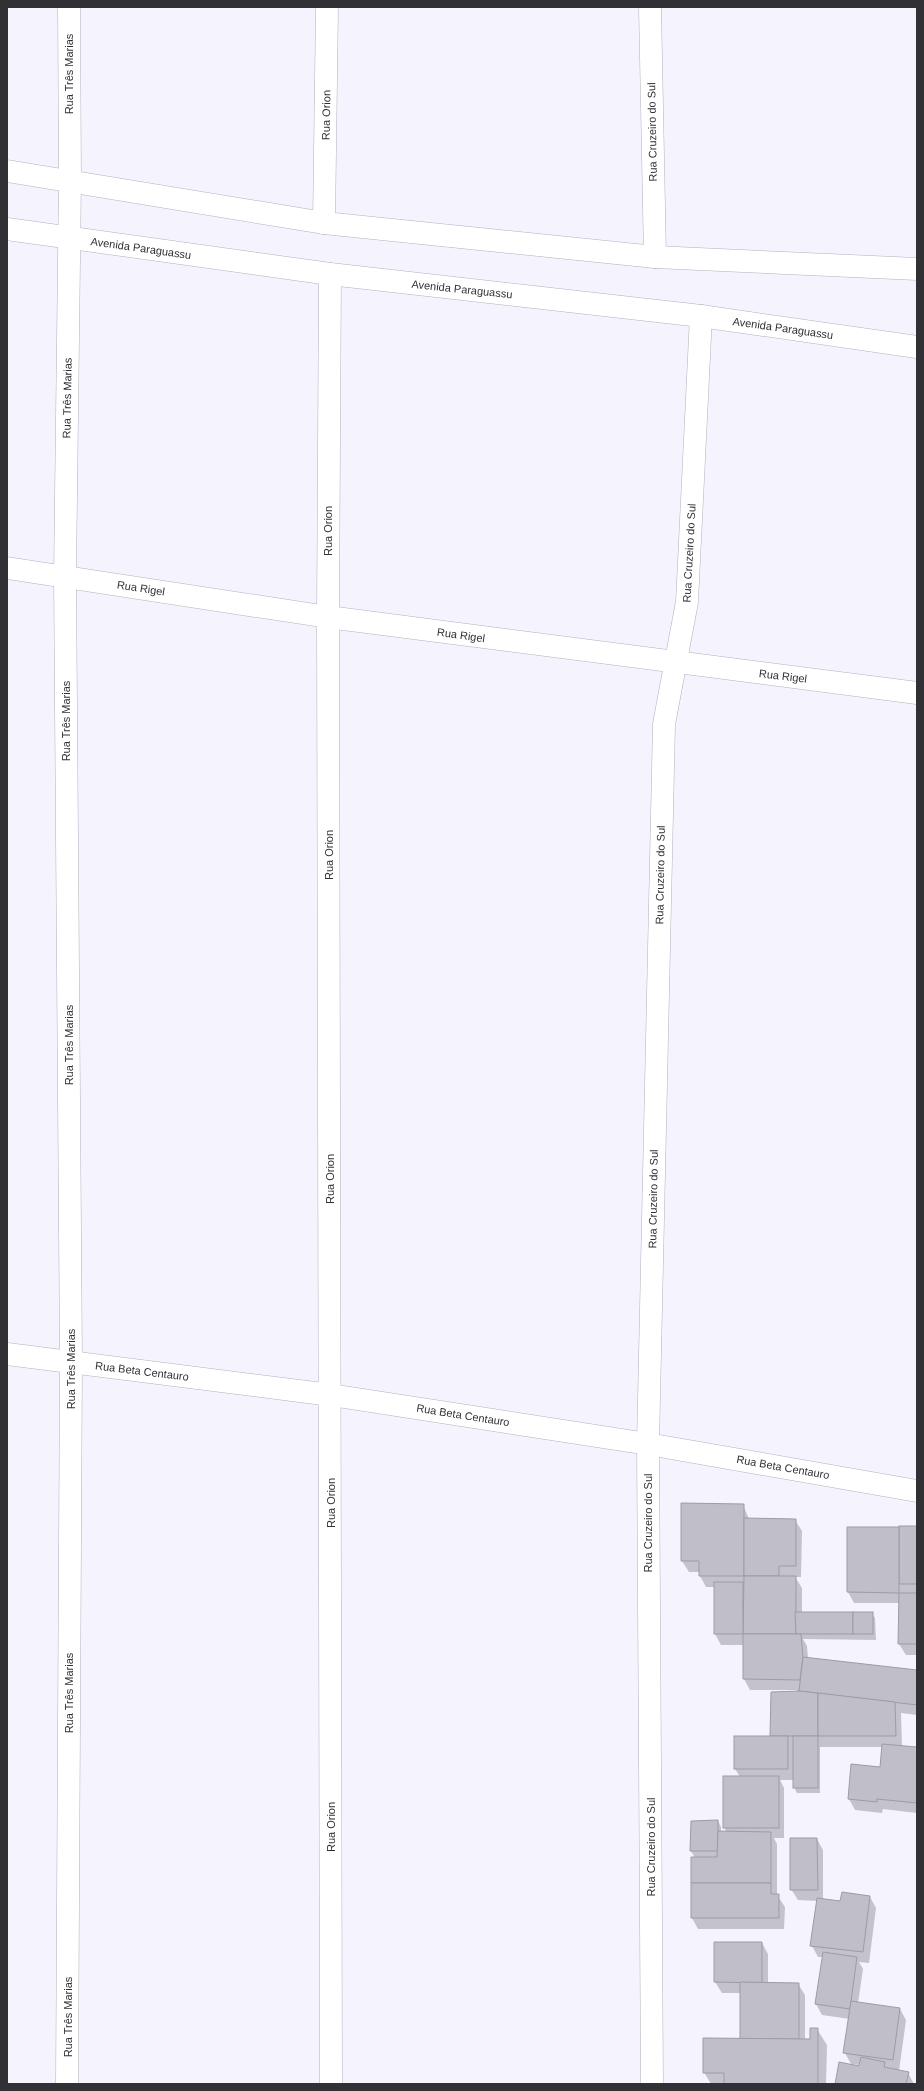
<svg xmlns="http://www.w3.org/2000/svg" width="924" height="2091" font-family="Arial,sans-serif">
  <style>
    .shadow { fill: #0003 }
    .building { fill: #c0bec8; stroke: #9d9ba5 }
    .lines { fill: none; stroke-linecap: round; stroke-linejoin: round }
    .minor-casing { stroke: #b3b1bb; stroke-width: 23 }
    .major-casing { stroke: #b3b1bb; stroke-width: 23 }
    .minor { stroke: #fff; stroke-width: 22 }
    .major { stroke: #fff; stroke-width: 22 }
    .labels { text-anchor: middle; stroke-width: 3; stroke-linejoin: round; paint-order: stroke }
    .street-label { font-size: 11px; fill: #313034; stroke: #fff }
  </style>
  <rect width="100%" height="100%" fill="#f5f3fd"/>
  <g class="shadow">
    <path d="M743,1505L749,1519L795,1520L802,1531L801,1577H795L802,1588V1613H872L875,1618L876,1640L803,1639L807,1646L808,1658L917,1671V1715L901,1713L902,1747L917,1748V1813L883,1809L882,1813L855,1810L849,1799L880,1768L882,1747H820V1793H797L794,1787V1780H780L784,1788V1838H774L777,1844V1895L785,1907L784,1929H698L692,1918L695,1858L691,1851L692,1822L718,1821L721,1827V1832L727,1833L724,1827L740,1777L735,1769L771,1737L797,1692V1690H750L744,1679V1645H721L715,1634V1587H706L700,1576V1572H689L682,1561Z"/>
    <path d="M917,1527V1655H906L899,1644L900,1603H854L848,1592L900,1528Z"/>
    <path d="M817,1839L823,1850V1900L841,1902L870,1897L876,1908L869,1963L859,1962L863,1969L858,2003L900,2009L906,2020L899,2071L908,2073L914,2084H836L860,2067V2065L851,2064L845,2053L850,2019L822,2015L816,2004L823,1957H818L812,1946L818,1901L798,1900L791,1889Z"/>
    <path d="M715,1943H762L768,1954V1984H798L805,1995V2040H811L817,2029L827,2045L826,2084H711L704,2072L741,2040V1993H722L715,1982Z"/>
  </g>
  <g class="building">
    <path d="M681,1503L744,1504V1576H699V1561H681Z"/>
    <path d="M744,1518L796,1519V1566H779V1576H744Z"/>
    <rect x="899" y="1526" width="18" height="58"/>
    <path d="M847,1527H899V1593L847,1592Z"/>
    <path d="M744,1576H796V1634H743Z"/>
    <rect x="714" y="1582" width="29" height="52"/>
    <path d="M899,1593H917V1644H898Z"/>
    <path d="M795,1612H853V1634H796Z"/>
    <rect x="853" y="1612" width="20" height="22"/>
    <path d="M743,1634H801L803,1657L800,1680L743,1679Z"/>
    <path d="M803,1657L917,1670V1705L799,1691Z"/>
    <path d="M799,1691L818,1693V1736H770L771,1692Z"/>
    <path d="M818,1693L895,1702L896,1736H818Z"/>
    <rect x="734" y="1736" width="54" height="33"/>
    <rect x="793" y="1736" width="25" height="52"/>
    <path d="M882,1744L917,1747V1803L877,1799V1802L848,1799L851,1764L880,1767Z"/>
    <rect x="723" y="1776" width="56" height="52"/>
    <path d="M718,1820V1851H690L691,1821Z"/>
    <path d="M718,1831L771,1832V1883H691V1857H717Z"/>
    <path d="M790,1838H817L818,1890H790Z"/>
    <path d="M691,1883H771V1894H779V1918H691Z"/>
    <path d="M842,1892L870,1896L863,1952L810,1946L817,1898L840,1901Z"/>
    <path d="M714,1942H762V1983L714,1982Z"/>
    <path d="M823,1952L857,1957L850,2009L815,2004Z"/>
    <path d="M740,1982L799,1983V2039H740Z"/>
    <path d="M851,2001L900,2008L893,2060L843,2053Z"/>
    <path d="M810,2028H818V2084H724V2073H703V2038L810,2039Z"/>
    <path d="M861,2057L885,2062L884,2067L909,2072L906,2084H835L839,2062L859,2066Z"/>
  </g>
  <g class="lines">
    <g class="minor-casing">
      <g id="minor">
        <path d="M650,7L655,257"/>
        <path d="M324,223L327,7"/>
        <path d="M330,274L328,617L331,2084"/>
        <path d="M7,568L328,617L917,693"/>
        <path d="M7,1354L331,1395L648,1444L917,1491"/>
        <path d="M67,2084L71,1362L65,576L70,181L69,7"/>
        <path d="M652,2084L648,1444L664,724L687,602L701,316"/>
      </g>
    </g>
    <g class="major-casing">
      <g id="major">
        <path d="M7,171L324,223L655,257L917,269"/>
        <path d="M7,229L330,274L701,316L917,347"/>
      </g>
    </g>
    <use href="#minor" class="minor"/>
    <use href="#major" class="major"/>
  </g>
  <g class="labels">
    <g class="street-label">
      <text transform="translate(69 74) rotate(-90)" y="4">Rua Três Marias</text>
      <text transform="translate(326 115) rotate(-89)" y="4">Rua Orion</text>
      <text transform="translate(652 132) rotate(-91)" y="4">Rua Cruzeiro do Sul</text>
      <text transform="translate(141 248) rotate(8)" y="4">Avenida Paraguassu</text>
      <text transform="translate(462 289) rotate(6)" y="4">Avenida Paraguassu</text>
      <text transform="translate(783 328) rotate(8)" y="4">Avenida Paraguassu</text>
      <text transform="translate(67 398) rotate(-89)" y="4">Rua Três Marias</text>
      <text transform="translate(328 531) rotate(-90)" y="4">Rua Orion</text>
      <text transform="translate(689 553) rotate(-87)" y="4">Rua Cruzeiro do Sul</text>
      <text transform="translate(141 588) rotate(9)" y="4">Rua Rigel</text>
      <text transform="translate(461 635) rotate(8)" y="4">Rua Rigel</text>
      <text transform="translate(783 676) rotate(7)" y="4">Rua Rigel</text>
      <text transform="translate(66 721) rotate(-90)" y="4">Rua Três Marias</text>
      <text transform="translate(329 855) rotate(-90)" y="4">Rua Orion</text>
      <text transform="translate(660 875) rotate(-89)" y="4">Rua Cruzeiro do Sul</text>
      <text transform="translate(69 1045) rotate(-90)" y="4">Rua Três Marias</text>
      <text transform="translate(330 1179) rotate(-90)" y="4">Rua Orion</text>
      <text transform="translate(653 1199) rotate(-89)" y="4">Rua Cruzeiro do Sul</text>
      <text transform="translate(71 1369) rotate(-90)" y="4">Rua Três Marias</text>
      <text transform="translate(142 1371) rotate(7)" y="4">Rua Beta Centauro</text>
      <text transform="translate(463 1415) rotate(9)" y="4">Rua Beta Centauro</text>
      <text transform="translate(783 1467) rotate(10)" y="4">Rua Beta Centauro</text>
      <text transform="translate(331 1503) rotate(-90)" y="4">Rua Orion</text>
      <text transform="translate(648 1523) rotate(-90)" y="4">Rua Cruzeiro do Sul</text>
      <text transform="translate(69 1693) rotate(-90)" y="4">Rua Três Marias</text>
      <text transform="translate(331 1827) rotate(-90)" y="4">Rua Orion</text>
      <text transform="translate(651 1847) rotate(-90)" y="4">Rua Cruzeiro do Sul</text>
      <text transform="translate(68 2017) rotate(-90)" y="4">Rua Três Marias</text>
    </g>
  </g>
  <rect width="924" height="2091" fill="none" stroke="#313034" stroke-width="16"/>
</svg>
